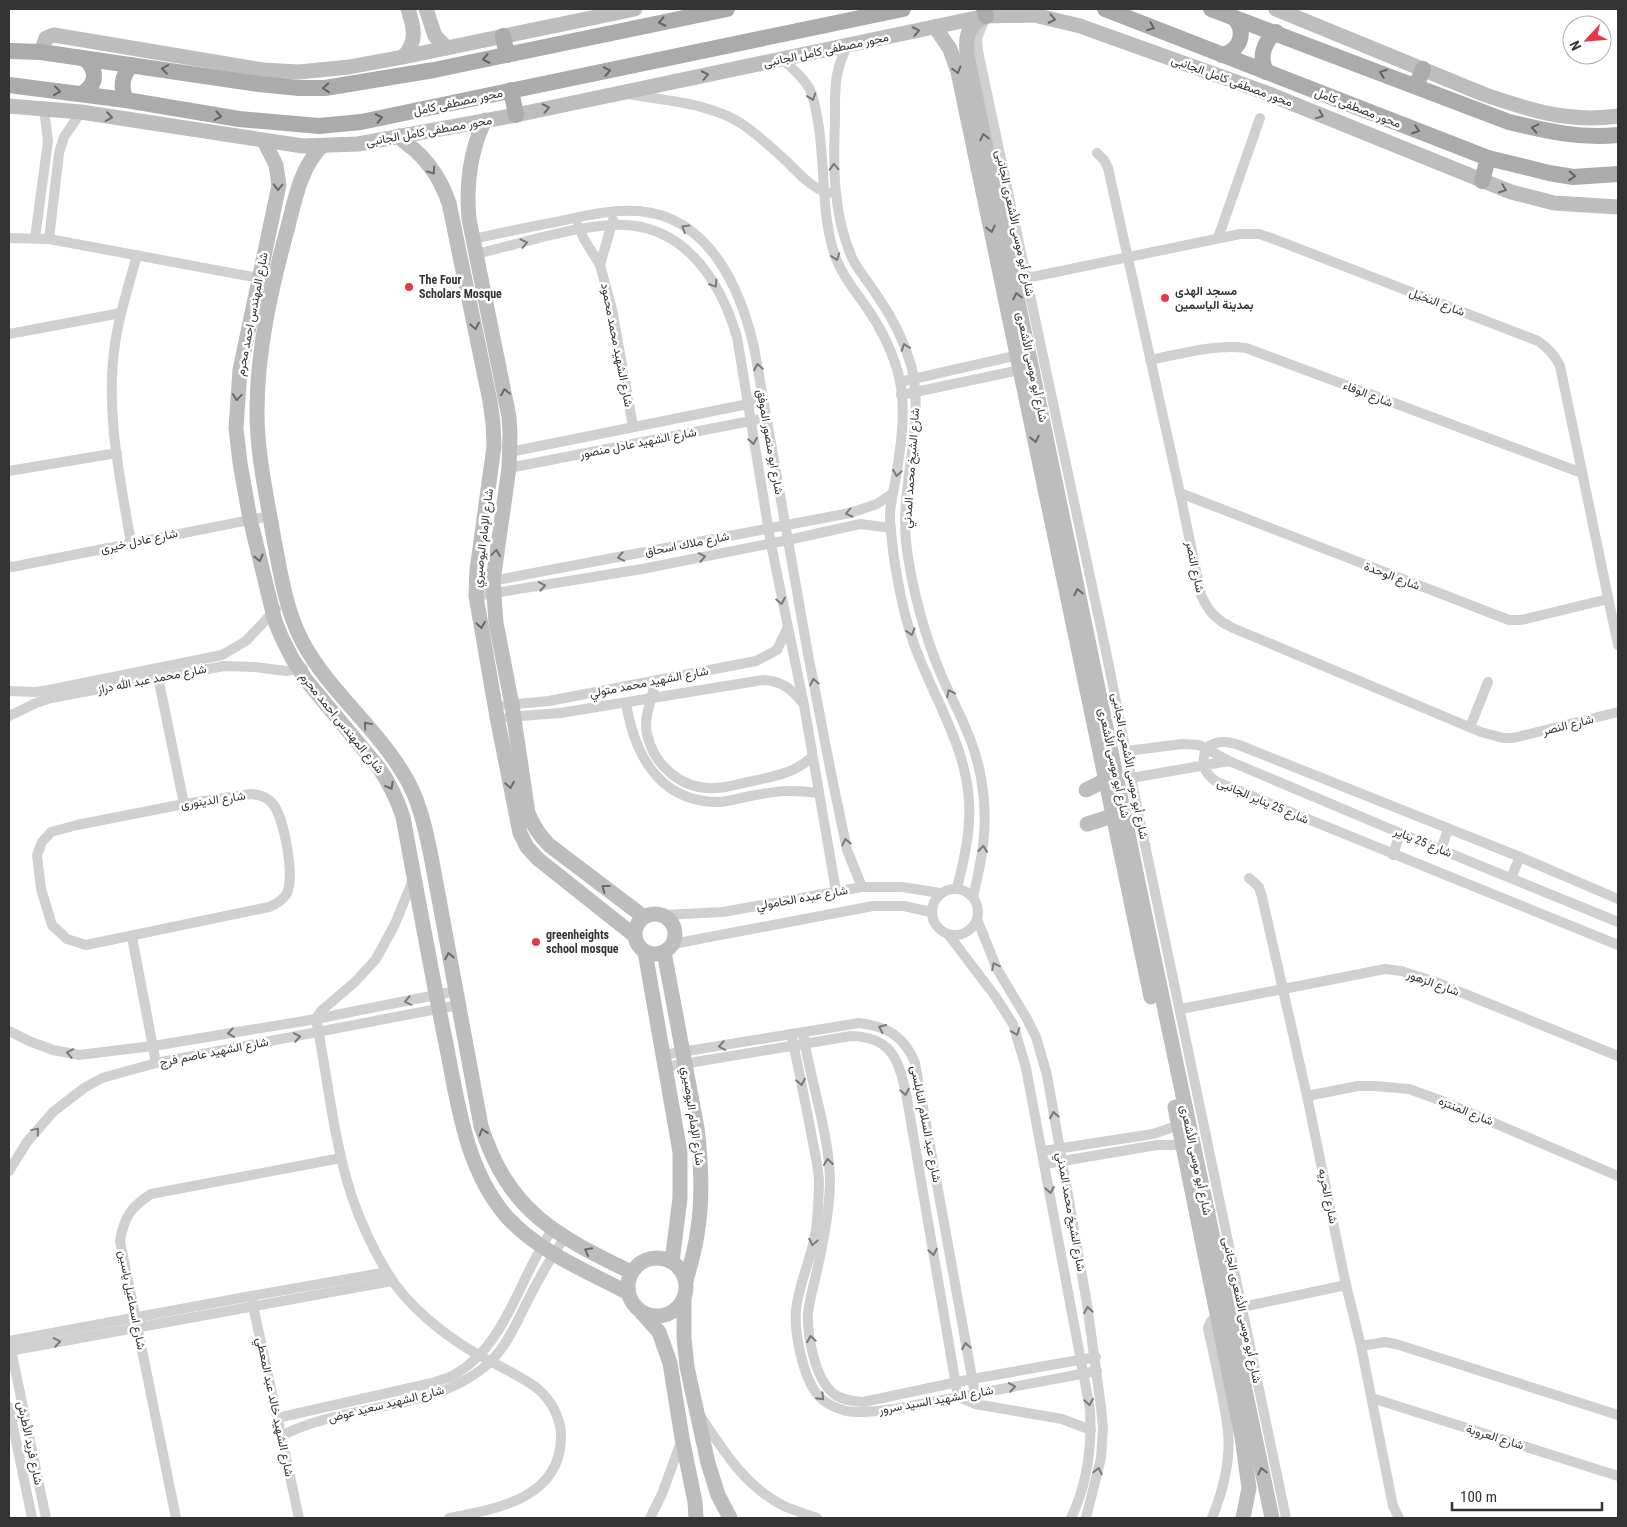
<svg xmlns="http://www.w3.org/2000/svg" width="1627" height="1527" font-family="'Roboto Condensed',Vazirmatn,sans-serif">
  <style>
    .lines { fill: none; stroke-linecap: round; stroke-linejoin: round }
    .street { stroke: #d0d0d0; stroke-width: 10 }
    .secondary { stroke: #bdbdbd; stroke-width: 15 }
    .primary { stroke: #ababab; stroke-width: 16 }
    .oneway { stroke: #6a6a6a }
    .oneway2 { stroke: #636363 }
    .oneway3 { stroke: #7a7a7a }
    .poi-dot { fill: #e63946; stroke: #fff; stroke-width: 2 }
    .labels { text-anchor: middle; stroke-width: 5; stroke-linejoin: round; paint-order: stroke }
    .street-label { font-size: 12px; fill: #333; stroke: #fff }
    .poi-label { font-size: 12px; font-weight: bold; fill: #333; stroke: #fff; text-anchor: start }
  </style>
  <rect width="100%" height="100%" fill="#fff"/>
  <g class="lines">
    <g class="street">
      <path d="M986,16L977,38L978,51L1108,661L1131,778L1286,1518"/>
      <path d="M847,46C844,53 841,60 839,67C834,83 835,103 835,120C833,167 833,216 853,260C860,273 870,284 878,297C892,317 904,341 911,365C926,424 900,482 906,542C911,586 925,638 943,679C958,712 975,742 981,778C989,822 983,855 973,897"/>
      <path d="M782,59C793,69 805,79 811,92C815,102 816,112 818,122C826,167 820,218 837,261C844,278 855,291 865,305C881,328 894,353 900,381C906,412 901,446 896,477C894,490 890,503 890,516C890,527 892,539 893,551C898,586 905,624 919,657C938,705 966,749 969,801C971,831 964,860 957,888"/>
      <path d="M628,94C666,101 713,103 745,126C759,136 771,147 783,158C797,171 810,188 829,193"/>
      <path d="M1097,153L1104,160L1108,168L1180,493L1201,595C1208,611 1216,620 1233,628L1481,732L1503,738H1513L1618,712"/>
      <path d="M578,226L584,239L600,265L612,309L633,426"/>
      <path d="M9,238L49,239L264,279"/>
      <path d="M35,238L48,141L44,109"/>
      <path d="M1218,238L1260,118"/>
      <path d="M49,239L59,153L64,137L81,112"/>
      <path d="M473,239C501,233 528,227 556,222C583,216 611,209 639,211C709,217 740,287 754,347L808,654L831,773L847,850L862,887"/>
      <path d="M476,254C519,244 567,228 611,225C681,220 719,277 737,337L771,544L804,705L836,891"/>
      <path d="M600,265L613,220"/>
      <path d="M1027,278L1240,234H1259L1271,238L1538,341C1548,348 1554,354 1560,366L1618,645"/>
      <path d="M9,334L121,313"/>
      <path d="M1150,360C1181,354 1214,344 1246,348L1582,473"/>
      <path d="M900,382L1023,354"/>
      <path d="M901,395L1025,369"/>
      <path d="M510,452L763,401"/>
      <path d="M509,468L766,418"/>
      <path d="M9,471L117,453"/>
      <path d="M1180,493L1509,620H1521L1608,599"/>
      <path d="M131,543C120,478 105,411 115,344C119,314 129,285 137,255"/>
      <path d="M9,566L12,567L270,516"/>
      <path d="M476,584L850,513L877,504L893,493"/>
      <path d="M476,596L642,569L788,540L860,524L891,528"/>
      <path d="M157,672L184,804"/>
      <path d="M655,681C653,698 643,717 647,734C654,766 682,790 715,788C728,788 741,783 753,781C775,776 795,773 812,757"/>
      <path d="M9,691L35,692L49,690L222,655L246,641L276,609"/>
      <path d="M626,703C634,752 657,799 713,802C725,803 739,798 750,796C777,791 791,789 818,793"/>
      <path d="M506,705L549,701L756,661L777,650L787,629"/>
      <path d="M9,716L36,703L51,698L224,666L255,667L286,671L303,668"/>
      <path d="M508,717L560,713L763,680C781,681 791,688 802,702"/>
      <path d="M1470,727L1488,682"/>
      <path d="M1127,751L1182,744L1199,745L1229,761L1400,833L1618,922"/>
      <path d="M1131,778L1229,761"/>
      <path d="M251,794C259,795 266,796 272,803C284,816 295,876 287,893C283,900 277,904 269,907L86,945L67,939L52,925L41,889L37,855L42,842L51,832L77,825L184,804Z"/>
      <path d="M1441,850L1448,829"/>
      <path d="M1393,855L1400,833"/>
      <path d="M414,877L395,924L376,959L356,981L321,1011L316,1019C328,1078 333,1140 352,1197C361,1223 373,1249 387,1272C406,1305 446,1337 479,1355C496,1365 522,1376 538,1389C552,1401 562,1420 561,1439C559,1499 496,1509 449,1518"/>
      <path d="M1249,878L1259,887L1262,897L1307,1096L1346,1285L1361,1346L1393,1506L1399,1518"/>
      <path d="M1511,878L1520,857"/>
      <circle cx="955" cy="912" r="23"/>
      <path d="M1618,899L1520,857L1239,745C1227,741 1217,740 1206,748C1201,763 1203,773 1217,782L1618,945"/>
      <path d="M663,915L723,912L862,887H902L940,893"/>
      <path d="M977,919L997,969L1027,1019L1036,1037L1047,1075L1087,1304L1101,1407L1103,1428L1101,1458L1086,1518"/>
      <path d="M948,934L995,996L1013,1024L1026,1068L1090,1409C1092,1446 1087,1485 1071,1518"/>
      <path d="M132,937L156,1063"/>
      <path d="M673,944L873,906H904L931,912"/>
      <path d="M1181,1009L1385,969L1401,971L1433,981L1618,1056"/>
      <path d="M9,1031L29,1041L53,1050L79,1055L153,1046L316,1019L456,991"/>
      <path d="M803,1032C810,1081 828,1128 830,1178C830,1205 825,1234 819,1261C816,1278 810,1295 808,1313C807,1335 815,1380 834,1394C841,1400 853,1401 863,1402L972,1379L1096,1357"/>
      <path d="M791,1034C798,1065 804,1096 810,1127C813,1146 819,1165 819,1184C818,1206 818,1230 811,1252C806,1271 798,1290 796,1310C794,1333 803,1376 817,1394C824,1403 835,1408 846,1411C862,1414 879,1410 895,1409L1097,1371"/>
      <path d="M663,1055L859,1023C887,1026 905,1037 915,1063L975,1394"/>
      <path d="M665,1067L851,1036C892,1037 898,1059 906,1093L958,1397L975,1404L1062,1419L1091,1430"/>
      <path d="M1307,1096L1358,1086H1374L1409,1089L1445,1102L1618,1176"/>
      <path d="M1043,1151L1153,1134L1182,1124"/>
      <path d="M1045,1164L1157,1145H1187"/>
      <path d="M9,1171L27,1142L53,1112L84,1088L102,1078L156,1063L458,1005"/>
      <path d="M252,1301L299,1518"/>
      <path d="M1242,1307L1346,1285"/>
      <path d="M9,1341L251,1296L387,1272"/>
      <path d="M10,1345L46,1518"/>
      <path d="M1361,1346L1385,1342L1396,1344L1618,1415"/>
      <path d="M9,1351L392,1281"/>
      <path d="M1372,1398L1618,1476"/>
      <path d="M9,1407L32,1518"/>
      <path d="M701,1417C724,1452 746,1487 784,1506C795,1511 806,1514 817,1518"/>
      <path d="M277,1418L432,1383C439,1380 447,1379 454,1375C507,1345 519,1277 552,1230"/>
      <path d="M281,1436C345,1402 438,1413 491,1361C508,1344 517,1321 528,1300C539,1278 551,1257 565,1237"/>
      <path d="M176,1518L120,1241C124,1217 131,1207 151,1194L341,1158"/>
      <path d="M650,1518L662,1494L682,1439"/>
      <path d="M1212,1518C1223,1491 1231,1461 1228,1431C1224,1397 1215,1362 1208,1328L1211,1321L1218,1316"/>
    </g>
    <g class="secondary">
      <path d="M426,9L435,36L447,48"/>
      <path d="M1276,9L1483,94C1529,110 1569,123 1618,116"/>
      <path d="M983,18C965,25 965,44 968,60L1143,906L1272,1518"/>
      <path d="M935,27L950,49L958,72L1151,997"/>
      <path d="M41,52L46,38L54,35L263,70L299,72L349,67L403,57L635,9"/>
      <path d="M403,57C418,42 414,27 408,9"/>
      <path d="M9,106L81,112L303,146L358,144L516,115L986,16L1034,15L1080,26L1264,92L1511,192L1554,203L1618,207"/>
      <path d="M485,120C470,151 466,185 469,219L509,417L510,434L509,468L493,581L496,623L512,705L528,813C533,826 539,835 549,845L644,917"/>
      <path d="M399,136C404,143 411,146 417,152C432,166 442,183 449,203L490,401L493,423L494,446L477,570L476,596L497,717L520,833L527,847L538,859L635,936"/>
      <path d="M264,141L276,165L279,185L240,370L236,428L240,463L250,519L275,621L281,636L292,658L306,680L379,768C390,784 397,799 403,817C416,888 429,959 443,1029C457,1094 462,1165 507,1217C539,1252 587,1271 628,1293"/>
      <path d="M322,146C300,168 295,200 287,230C271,289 257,350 257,412C257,453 266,493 273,534C280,570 285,608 302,641C328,690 374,725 403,773C419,798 425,827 431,856L481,1126C509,1212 555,1235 631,1272"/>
      <path d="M1086,790L1106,780"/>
      <path d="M1087,824L1113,816"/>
      <circle cx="655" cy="934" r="20"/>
      <path d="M645,952L680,1152V1198L672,1262"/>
      <path d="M664,952L697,1128C701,1161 703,1195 698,1228C696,1246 691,1263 686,1281"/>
      <path d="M1175,1107L1242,1437L1249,1488L1243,1518"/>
      <circle cx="657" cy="1287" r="29"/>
      <path d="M684,1297V1338L687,1367L708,1463L718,1495L730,1518"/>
      <path d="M642,1313L659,1332L670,1363L682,1438L695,1502L696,1518"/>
    </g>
    <g class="primary">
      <path d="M984,9L986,16"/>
      <path d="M1105,9L1488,158L1549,173L1573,177L1618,174"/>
      <path d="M1211,9L1509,122C1546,131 1580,139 1618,135"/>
      <path d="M503,36L507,55"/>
      <path d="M9,51L41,52L259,84L299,88H325L434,70L727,9"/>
      <path d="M1222,55C1243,50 1248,26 1229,14"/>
      <path d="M1266,72C1259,57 1263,43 1276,32"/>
      <path d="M9,85L126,100L239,119L319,126L361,122L903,9"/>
      <path d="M1416,86L1423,69"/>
      <path d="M511,90L516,115"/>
      <path d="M81,94C97,86 98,70 85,59"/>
      <path d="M126,100C120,87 122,76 131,65"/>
      <path d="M1482,181L1488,158"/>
    </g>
  </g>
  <defs><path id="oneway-chevron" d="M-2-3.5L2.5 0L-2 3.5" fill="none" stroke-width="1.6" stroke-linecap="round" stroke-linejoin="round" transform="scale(1.25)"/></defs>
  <g class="oneway">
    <use href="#oneway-chevron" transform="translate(1052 19) rotate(12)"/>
    <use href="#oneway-chevron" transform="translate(916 31) rotate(-12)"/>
    <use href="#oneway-chevron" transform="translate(957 70) rotate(74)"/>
    <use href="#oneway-chevron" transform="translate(705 75) rotate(-12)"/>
    <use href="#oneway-chevron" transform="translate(546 108) rotate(-12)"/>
    <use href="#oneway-chevron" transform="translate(1320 115) rotate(22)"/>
    <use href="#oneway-chevron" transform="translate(109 117) rotate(9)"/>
    <use href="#oneway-chevron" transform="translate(984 137) rotate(-102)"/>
    <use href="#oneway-chevron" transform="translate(432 171) rotate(55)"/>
    <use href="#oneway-chevron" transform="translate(278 187) rotate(92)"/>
    <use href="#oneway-chevron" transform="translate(1503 189) rotate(21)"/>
    <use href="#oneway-chevron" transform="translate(991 229) rotate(78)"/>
    <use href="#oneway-chevron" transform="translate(1017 296) rotate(-102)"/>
    <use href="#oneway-chevron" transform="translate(475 326) rotate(79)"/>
    <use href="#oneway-chevron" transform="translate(505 392) rotate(-101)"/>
    <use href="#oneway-chevron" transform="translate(237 397) rotate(95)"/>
    <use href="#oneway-chevron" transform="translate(1035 439) rotate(78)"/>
    <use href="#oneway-chevron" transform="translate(496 553) rotate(-82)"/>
    <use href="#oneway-chevron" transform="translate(259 558) rotate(76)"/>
    <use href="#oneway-chevron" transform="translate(1078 592) rotate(-102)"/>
    <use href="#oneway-chevron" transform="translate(481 625) rotate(81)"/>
    <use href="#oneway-chevron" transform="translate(367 725) rotate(-130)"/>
    <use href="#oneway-chevron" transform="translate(510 785) rotate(80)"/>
    <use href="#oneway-chevron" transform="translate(390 786) rotate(61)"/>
    <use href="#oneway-chevron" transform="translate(605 888) rotate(-143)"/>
    <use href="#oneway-chevron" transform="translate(449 956) rotate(-101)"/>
    <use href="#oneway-chevron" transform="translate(483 1132) rotate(-107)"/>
    <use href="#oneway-chevron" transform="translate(588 1251) rotate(-152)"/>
    <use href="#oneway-chevron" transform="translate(1262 1471) rotate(-103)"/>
  </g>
  <g class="oneway2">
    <use href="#oneway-chevron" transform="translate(662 22) rotate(168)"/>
    <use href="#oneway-chevron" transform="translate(1151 27) rotate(22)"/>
    <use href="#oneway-chevron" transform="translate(486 59) rotate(168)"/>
    <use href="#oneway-chevron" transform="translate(165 69) rotate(-171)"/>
    <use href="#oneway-chevron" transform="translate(607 71) rotate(-12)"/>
    <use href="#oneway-chevron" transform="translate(1383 73) rotate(-159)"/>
    <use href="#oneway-chevron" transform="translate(326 88) rotate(176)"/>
    <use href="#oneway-chevron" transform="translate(57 91) rotate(7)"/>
    <use href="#oneway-chevron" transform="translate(218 116) rotate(10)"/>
    <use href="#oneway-chevron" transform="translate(379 118) rotate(-12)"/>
    <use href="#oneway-chevron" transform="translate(1535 128) rotate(-167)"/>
    <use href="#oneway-chevron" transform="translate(1416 130) rotate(21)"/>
    <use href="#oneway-chevron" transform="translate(1572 176) rotate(4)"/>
  </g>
  <g class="oneway3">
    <use href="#oneway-chevron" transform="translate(812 97) rotate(71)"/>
    <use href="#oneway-chevron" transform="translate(834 167) rotate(-92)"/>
    <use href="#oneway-chevron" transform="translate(685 228) rotate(-149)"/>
    <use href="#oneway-chevron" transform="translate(524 243) rotate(-13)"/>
    <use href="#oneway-chevron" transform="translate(836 257) rotate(70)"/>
    <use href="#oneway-chevron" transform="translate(714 284) rotate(58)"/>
    <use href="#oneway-chevron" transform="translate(905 347) rotate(-110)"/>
    <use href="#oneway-chevron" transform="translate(758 367) rotate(-100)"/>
    <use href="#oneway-chevron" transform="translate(753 441) rotate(80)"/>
    <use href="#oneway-chevron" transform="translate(897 473) rotate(99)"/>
    <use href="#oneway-chevron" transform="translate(849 513) rotate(168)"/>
    <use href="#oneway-chevron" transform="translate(621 557) rotate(169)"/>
    <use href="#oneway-chevron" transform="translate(702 557) rotate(-11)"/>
    <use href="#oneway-chevron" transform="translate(542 586) rotate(-10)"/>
    <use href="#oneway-chevron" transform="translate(781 601) rotate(79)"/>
    <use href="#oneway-chevron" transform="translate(911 632) rotate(73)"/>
    <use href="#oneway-chevron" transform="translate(814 682) rotate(-101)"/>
    <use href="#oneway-chevron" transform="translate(950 693) rotate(-115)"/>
    <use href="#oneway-chevron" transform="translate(846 842) rotate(-102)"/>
    <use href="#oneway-chevron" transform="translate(983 849) rotate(-84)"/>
    <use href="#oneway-chevron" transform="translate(995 966) rotate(-116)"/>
    <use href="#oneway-chevron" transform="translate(408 1001) rotate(169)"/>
    <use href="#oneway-chevron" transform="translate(882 1028) rotate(-155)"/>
    <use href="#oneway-chevron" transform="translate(1016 1032) rotate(70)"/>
    <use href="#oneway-chevron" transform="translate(231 1033) rotate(171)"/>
    <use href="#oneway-chevron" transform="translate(297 1037) rotate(-10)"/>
    <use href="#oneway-chevron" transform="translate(722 1046) rotate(170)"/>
    <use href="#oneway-chevron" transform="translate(70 1053) rotate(-169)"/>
    <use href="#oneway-chevron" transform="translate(801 1082) rotate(79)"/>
    <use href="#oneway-chevron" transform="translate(905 1092) rotate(80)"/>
    <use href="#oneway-chevron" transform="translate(1054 1115) rotate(-100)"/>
    <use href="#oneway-chevron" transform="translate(36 1131) rotate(-50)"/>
    <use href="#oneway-chevron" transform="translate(828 1162) rotate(-96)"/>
    <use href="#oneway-chevron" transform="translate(1050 1190) rotate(80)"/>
    <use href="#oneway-chevron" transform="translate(813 1242) rotate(101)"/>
    <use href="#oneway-chevron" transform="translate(933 1252) rotate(80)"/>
    <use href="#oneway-chevron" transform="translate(1088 1310) rotate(-99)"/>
    <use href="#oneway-chevron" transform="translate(811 1339) rotate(-100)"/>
    <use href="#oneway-chevron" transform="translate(57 1342) rotate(-10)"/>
    <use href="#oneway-chevron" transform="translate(966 1346) rotate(-100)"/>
    <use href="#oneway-chevron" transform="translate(1012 1387) rotate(-10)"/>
    <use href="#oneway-chevron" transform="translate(821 1397) rotate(45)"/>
    <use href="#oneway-chevron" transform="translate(1089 1402) rotate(81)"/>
    <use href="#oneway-chevron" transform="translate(1098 1471) rotate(-77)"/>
  </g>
  <g class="poi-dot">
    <circle cx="409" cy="287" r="5"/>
    <circle cx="1165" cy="298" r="5"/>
    <circle cx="536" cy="942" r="5"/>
  </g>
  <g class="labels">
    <g class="street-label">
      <text transform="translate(826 50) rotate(-12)" y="4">محور مصطفى كامل الجانبى</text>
      <text transform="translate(1232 81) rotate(20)" y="4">محور مصطفى كامل الجانبى</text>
      <text transform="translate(458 102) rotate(-12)" y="4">محور مصطفى كامل</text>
      <text transform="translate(1358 108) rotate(21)" y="4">محور مصطفى كامل</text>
      <text transform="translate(429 131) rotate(-10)" y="4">محور مصطفى كامل الجانبى</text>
      <text transform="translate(1015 223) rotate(78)" y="4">شارع أبو موسى الأشعرى الجانبى</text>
      <text transform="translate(1437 302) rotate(21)" y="4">شارع النخيل</text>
      <text transform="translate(252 314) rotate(-79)" y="4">شارع المهندس احمد محرم</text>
      <text transform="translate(617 345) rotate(79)" y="4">شارع الشهيد محمد محمود</text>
      <text transform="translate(1032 367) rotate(78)" y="4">شارع أبو موسى الأشعرى</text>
      <text transform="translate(1368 394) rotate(21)" y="4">شارع الوفاء</text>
      <text transform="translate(770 442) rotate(80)" y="4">شارع ابو منصور الموفق</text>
      <text transform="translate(638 443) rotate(-11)" y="4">شارع الشهيد عادل منصور</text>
      <text transform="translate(911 468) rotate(-86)" y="4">شارع الشيخ محمد المدني</text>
      <text transform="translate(483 538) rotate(-83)" y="4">شارع الإمام البوصيري</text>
      <text transform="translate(139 541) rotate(-12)" y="4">شارع عادل خيرى</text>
      <text transform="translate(687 544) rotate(-11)" y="4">شارع ملاك اسحاق</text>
      <text transform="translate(1195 567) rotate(78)" y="4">شارع النصر</text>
      <text transform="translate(1392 576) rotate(21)" y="4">شارع الوحدة</text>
      <text transform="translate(152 679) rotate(-11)" y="4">شارع محمد عبد الله دراز</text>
      <text transform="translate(649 682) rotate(-11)" y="4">شارع الشهيد محمد متولي</text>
      <text transform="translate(342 723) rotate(51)" y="4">شارع المهندس احمد محرم</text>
      <text transform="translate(1568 725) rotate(-14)" y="4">شارع النصر</text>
      <text transform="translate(1114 763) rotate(78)" y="4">شارع أبو موسى الأشعرى</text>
      <text transform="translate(1130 766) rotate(79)" y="4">شارع أبو موسى الأشعرى الجانبى</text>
      <text transform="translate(213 800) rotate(-8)" y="4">شارع الدينورى</text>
      <text transform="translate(1263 801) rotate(23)" y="4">شارع 25 يناير الجانبى</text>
      <text transform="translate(1423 842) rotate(22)" y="4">شارع 25 يناير</text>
      <text transform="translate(802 898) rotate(-10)" y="4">شارع عبده الحامولي</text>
      <text transform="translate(1433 983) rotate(20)" y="4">شارع الزهور</text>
      <text transform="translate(214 1052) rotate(-11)" y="4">شارع الشهيد عاصم فرج</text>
      <text transform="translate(1466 1111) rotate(22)" y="4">شارع المنتزه</text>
      <text transform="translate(693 1116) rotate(82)" y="4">شارع الإمام البوصيري</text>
      <text transform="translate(926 1124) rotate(79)" y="4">شارع عبد السلام النابلسى</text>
      <text transform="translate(1196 1160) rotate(78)" y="4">شارع أبو موسى الأشعرى</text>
      <text transform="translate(1328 1196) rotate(78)" y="4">شارع الحريه</text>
      <text transform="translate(1071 1212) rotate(80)" y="4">شارع الشيخ محمد المدني</text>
      <text transform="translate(132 1300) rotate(79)" y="4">شارع اسماعيل ياسين</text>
      <text transform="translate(1242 1310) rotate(78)" y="4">شارع أبو موسى الأشعرى الجانبى</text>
      <text transform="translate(936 1400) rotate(-10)" y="4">شارع الشهيد السيد سرور</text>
      <text transform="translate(386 1404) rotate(-14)" y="4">شارع الشهيد سعيد عوض</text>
      <text transform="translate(275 1407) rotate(78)" y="4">شارع الشهيد خالد عبد المعطي</text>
      <text transform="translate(1495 1437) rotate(17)" y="4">شارع العروبة</text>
      <text transform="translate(30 1443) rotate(78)" y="4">شارع فريد الأطرش</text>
    </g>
    <g class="poi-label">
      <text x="419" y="284">The Four<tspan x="419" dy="14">Scholars Mosque</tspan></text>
      <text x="1175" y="295">مسجد الهدى<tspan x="1175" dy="14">بمدينة الياسمين</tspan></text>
      <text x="546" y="939">greenheights<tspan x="546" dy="14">school mosque</tspan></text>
    </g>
  </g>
  <rect width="1627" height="1527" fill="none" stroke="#333333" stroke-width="20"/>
  <g transform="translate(1587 40) rotate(244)"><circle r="24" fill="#ffffff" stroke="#adadad"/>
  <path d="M0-4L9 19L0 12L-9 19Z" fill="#e63946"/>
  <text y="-8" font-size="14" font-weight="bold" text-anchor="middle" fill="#333333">N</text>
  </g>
  <path d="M1452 1502v8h150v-8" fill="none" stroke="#333333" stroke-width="2.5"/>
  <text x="1460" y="1502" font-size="15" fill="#333333" stroke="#ffffff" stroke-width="4" paint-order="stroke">100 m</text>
</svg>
